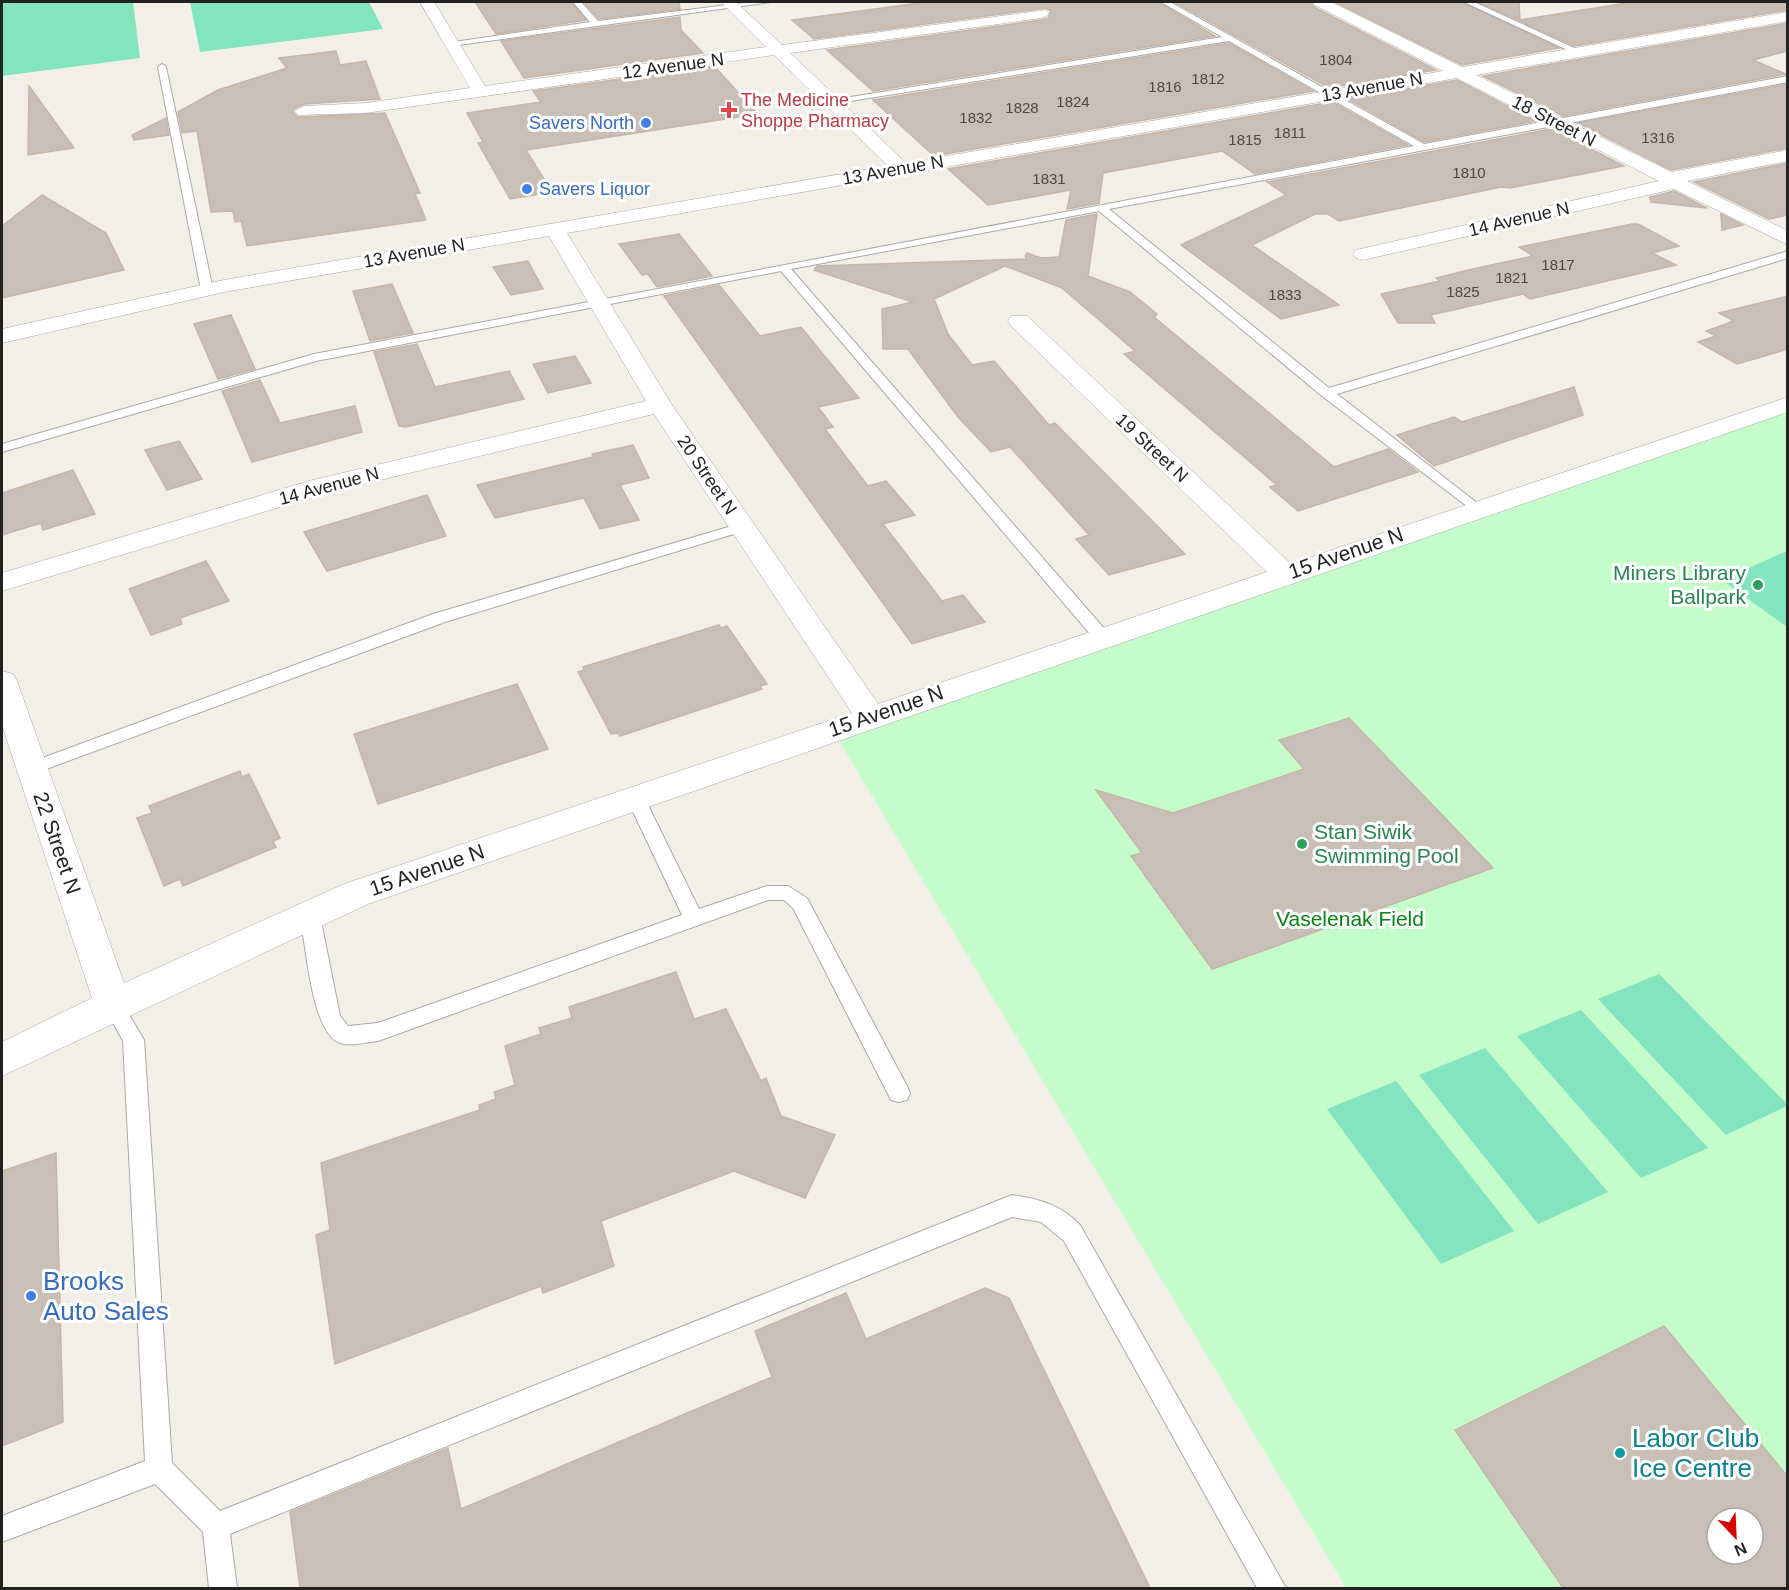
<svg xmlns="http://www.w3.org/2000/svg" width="1789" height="1590" font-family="Arial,sans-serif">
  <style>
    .park { fill: #c4fdca; fill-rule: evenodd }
    .pitch { fill: #82e5c0 }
    .building { fill: #c8bfb7; stroke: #c5b6a9; stroke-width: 1.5; fill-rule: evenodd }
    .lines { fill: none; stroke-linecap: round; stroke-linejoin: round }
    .lane-casing { stroke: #a9a9a9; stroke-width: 2 }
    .street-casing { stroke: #a9a9a9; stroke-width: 1 }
    .lane { fill: #fff; fill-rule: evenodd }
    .street { fill: #fff; fill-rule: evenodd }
    .health-dot { fill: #e0444e; stroke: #fff; stroke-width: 2 }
    .shop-dot { fill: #3f7fe0; stroke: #fff; stroke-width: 2 }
    .leisure-dot { fill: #2e9e5b; stroke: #fff; stroke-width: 2 }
    .culture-dot { fill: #0f9aa8; stroke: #fff; stroke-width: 2 }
    .labels { text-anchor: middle; stroke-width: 6; stroke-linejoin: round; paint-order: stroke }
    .far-number-label { font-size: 15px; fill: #4c4947 }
    .far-street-label { font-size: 18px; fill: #222; stroke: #fff }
    .far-health-label { font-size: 18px; fill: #be3a42; stroke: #fff; text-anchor: start }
    .far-shop-label { font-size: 18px; fill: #366cbe; stroke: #fff; text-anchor: end }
    .street-label { font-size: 21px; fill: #222; stroke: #fff }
    .leisure-label { font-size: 21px; fill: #27864d; stroke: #fff; text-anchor: end }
    .park-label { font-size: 21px; fill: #068512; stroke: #fff }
    .near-shop-label { font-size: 26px; fill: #366cbe; stroke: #fff; text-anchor: start }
    .near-culture-label { font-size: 26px; fill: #0d838f; stroke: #fff; text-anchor: start }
  </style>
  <rect width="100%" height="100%" fill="#f2efe8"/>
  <path class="park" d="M1787,404V1588H1346L832,729ZM1717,1518H1753V1554H1717Z"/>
  <g class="pitch">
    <path d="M2,2H133L140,58L2,76Z"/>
    <path d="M190,2H369L383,29L200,52Z"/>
    <path d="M1787,551V627L1722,580Z"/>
    <path d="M1659,974L1787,1104V1106L1726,1135L1598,999Z"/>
    <path d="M1581,1010L1708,1148L1641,1178L1517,1036Z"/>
    <path d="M1485,1048L1608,1192L1538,1224L1419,1075Z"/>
    <path d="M1396,1081L1514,1231L1441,1264L1327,1109Z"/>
  </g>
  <g class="building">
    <path d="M475,2H571L586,20L496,34Z"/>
    <path d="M584,2H679L680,9L599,19Z"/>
    <path d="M927,2H1159L1215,36L873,91L827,50L1041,20L1048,18L1051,11L1046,8L814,39L792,20Z"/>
    <path d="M1174,2H1311L1314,7L1436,70L1329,88Z"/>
    <path d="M1335,2H1462L1559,48L1462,65Z"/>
    <path d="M1478,2H1519L1520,20L1633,2H1788V10L1575,46Z"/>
    <path d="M680,17L681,30L703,53L524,78L501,41Z"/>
    <path d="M1788,23V51L1753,60L1786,74L1563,116L1483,76Z"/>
    <path d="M1229,43L1313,91L934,156L873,100Z"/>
    <path d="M336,51L340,65L366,61L380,99L304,104L294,109L293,112L298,117L385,113L420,193L415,194L426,220L247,246L241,221L235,222L233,211L211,212L197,131L182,133L178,112L218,90L287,68L279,58Z"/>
    <path d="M714,66L758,114L526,150L552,192L510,199L478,143L483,142L467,113L541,102L533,91Z"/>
    <path d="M1457,80L1536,121L1424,142L1348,99Z"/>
    <path d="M1788,84V148L1671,170L1578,123Z"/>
    <path d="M29,86L74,148L28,155Z"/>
    <path d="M1332,102L1408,145L1255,174L1222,151L1103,173L1099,203L1067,209L1071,190L988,205L948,169Z"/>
    <path d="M166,118L169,135L134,140L132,135Z"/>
    <path d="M1551,129L1624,166L1510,188L1501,187L1339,221L1328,214H1315L1252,245L1339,305L1281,319L1181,245L1286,195L1267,182Z"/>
    <path d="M1788,163V215L1769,219L1694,182Z"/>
    <path d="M1674,191L1707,208L1651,202L1650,197Z"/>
    <path d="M42,195L106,233L124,270L2,298V226Z"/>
    <path d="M1097,214L1088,276L1130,292L1157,314L1154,317L1334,467L1388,449L1418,472L1298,511L1270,487L1277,485L1124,354L1135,351L1062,288L1005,266L934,299L948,334L972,365L994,361L1049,425L1055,423L1185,554L1109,575L1076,539L1089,535L1010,447L991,452L958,417L908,349H883L882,309L913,302L814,270L817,266L1027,259L1025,256L1027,253L1041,258L1059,257L1066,220Z"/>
    <path d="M1721,214L1743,225L1722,230Z"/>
    <path d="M1632,224H1638L1679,246L1652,253L1676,265L1530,299L1523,294L1431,315L1435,323H1398L1381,294L1440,281L1436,278L1468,270L1533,256L1519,247Z"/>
    <path d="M679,234L712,276L657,287L648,274L642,275L619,244Z"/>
    <path d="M528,261L543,289L511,295L493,267Z"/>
    <path d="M392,284L413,333L370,341L353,291Z"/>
    <path d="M719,285L760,336L801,327L859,398L818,407L833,427L825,429L868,486L886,481L915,515L883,524L942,601L963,595L985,622L912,644L664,296Z"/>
    <path d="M1788,296V349L1737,364L1698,342L1716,336L1706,331L1734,321L1719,313Z"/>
    <path d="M231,315L255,369L218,379L194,324Z"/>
    <path d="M417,344L435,387L509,371L524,399L406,427L399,426L374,352Z"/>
    <path d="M575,356L591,383L548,393L533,364Z"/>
    <path d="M260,380L280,423L355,406L362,432L252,462L222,391Z"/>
    <path d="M1574,387L1583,415L1434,466L1397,435L1454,417L1462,422Z"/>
    <path d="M179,441L202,479L167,490L145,450Z"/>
    <path d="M633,445L649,478L620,485L639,520L600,529L584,498L495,518L477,485L593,457L592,454Z"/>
    <path d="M73,470L95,514L43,530L41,523L2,535V493Z"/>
    <path d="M427,495L446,536L327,571L304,532Z"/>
    <path d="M206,561L229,601L180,618L182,624L151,635L129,589Z"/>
    <path d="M719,625L721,628L727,626L767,684L760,686L762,689L620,736L618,733L611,734L578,672L584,670L583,667Z"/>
    <path d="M517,684L548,749L378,804L354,734Z"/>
    <path d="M1349,718L1493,868L1212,969L1131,856L1142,853L1096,790L1173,813L1304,769L1279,740Z"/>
    <path d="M240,771L242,777L249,774L280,838L273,841L276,847L183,886L180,879L164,886L137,818L152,813L149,806Z"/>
    <path d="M676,972L694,1019L726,1009L761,1081L766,1078L781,1116L835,1135L805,1198L734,1171L601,1221L614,1266L543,1293L541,1286L335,1364L316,1235L330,1230L321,1163L480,1110L479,1105L496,1099L494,1092L515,1085L505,1046L541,1034L539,1028L572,1018L569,1007Z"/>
    <path d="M56,1153L63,1422L2,1446V1171Z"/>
    <path d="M985,1288L1009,1298L1150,1588H300L290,1512L448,1448L461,1509L772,1377L755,1331L846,1293L866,1339Z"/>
    <path d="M1664,1326L1788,1477V1588H1563L1455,1430ZM1717,1518H1753V1554H1717Z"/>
  </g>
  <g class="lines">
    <g class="lane-casing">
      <g id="lane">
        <path d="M573,2H581L598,21L752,2H771L451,46L447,43L590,22Z"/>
        <path d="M1161,2H1170L1424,144L1788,76V82L1109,209L1329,388L1788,251V258L1337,394L1481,506L1483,509L1476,513L1322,396L1099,211L791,269L1108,633L1110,637L1108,641H1096L781,271L316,361L2,452V444L314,354L1414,146L1229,41L831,104L826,101L1222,37Z"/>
        <path d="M1464,2H1474L1583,52L1576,54Z"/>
        <path d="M162,64L166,67L213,290L207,294L201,290L158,67Z"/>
        <path d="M742,523L749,527L747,530L445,622L38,772H26L23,768L26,764L433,614Z"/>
        <path d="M635,791L641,792L644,797L699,909L767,886H788L807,898L907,1086L910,1093L907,1100L899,1102L891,1100L793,908L784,900H768L378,1041C367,1042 345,1048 336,1041C311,1025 306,945 300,916L303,911L310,908L317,911L320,916L340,1016L348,1026L378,1023L682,915L626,797L629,792Z"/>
        <path d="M113,997L120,999L144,1040L172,1463L220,1511L1012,1195C1039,1199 1061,1205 1080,1225L1286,1588H1257L1064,1241L1041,1222L1012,1217L230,1534L237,1588H209L203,1532L155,1484L2,1542V1516L145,1461L123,1041L103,1005L106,999Z"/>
      </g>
    </g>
    <g class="street-casing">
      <path id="street" d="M420,2H434L485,86L766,47L721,2H736L782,45L1046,10L1049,13L1046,16L1041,18L790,53L906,163L1443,71L1315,5L1313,2H1331L1462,67L1788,12V21L1476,75L1671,172L1788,150V161L1687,181L1788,231V245L1674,189L1363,260L1356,258L1353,254L1356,250L1659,181L1457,78L567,233L672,405L878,704L1267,572L1011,326L1008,321L1011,316H1027L1291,564L1788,397V412L368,904L2,1076V1042L92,998L2,725V671L13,674L17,681L124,983L344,884L852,713L654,414L326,493L2,591V573L309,481L646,401L549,236L224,292L2,343V329L224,280L888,166L774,55L366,113L298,115L295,111L304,106L366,103L470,88Z"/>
    </g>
    <use href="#lane" class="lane"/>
    <use href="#street" class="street"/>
  </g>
  <path class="health-dot" d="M726 101h6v6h6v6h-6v6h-6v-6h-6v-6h6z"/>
  <g class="shop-dot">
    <circle cx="646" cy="123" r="6"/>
    <circle cx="527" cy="189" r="6"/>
    <circle cx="31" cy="1296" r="6"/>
  </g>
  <g class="leisure-dot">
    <circle cx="1758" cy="585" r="6"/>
    <circle cx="1302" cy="844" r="6"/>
  </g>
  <circle class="culture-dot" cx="1620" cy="1453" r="6"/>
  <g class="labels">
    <g class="far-number-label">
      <text x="1336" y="65">1804</text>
      <text x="1208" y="84">1812</text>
      <text x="1165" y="92">1816</text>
      <text x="1073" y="107">1824</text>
      <text x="1022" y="113">1828</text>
      <text x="976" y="123">1832</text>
      <text x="1290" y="138">1811</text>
      <text x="1658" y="143">1316</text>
      <text x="1245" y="145">1815</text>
      <text x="1469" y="178">1810</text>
      <text x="1049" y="184">1831</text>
      <text x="1558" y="270">1817</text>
      <text x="1512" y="283">1821</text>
      <text x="1463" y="297">1825</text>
      <text x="1285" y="300">1833</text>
    </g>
    <g class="far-street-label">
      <text transform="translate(673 66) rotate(-8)" y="6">12 Avenue N</text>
      <text transform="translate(1372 87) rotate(-10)" y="6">13 Avenue N</text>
      <text transform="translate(1554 121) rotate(27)" y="6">18 Street N</text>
      <text transform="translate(893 170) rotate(-10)" y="6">13 Avenue N</text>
      <text transform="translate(1519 219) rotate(-13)" y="6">14 Avenue N</text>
      <text transform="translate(414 253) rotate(-10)" y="6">13 Avenue N</text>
      <text transform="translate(1152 448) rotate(43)" y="6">19 Street N</text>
      <text transform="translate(707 475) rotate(56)" y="6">20 Street N</text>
      <text transform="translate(329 486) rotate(-15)" y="6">14 Avenue N</text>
    </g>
    <g class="far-health-label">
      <text x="741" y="106">The Medicine<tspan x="741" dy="21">Shoppe Pharmacy</tspan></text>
    </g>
    <g class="far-shop-label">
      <text x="634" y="129">Savers North</text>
      <text x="539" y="195" text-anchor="start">Savers Liquor</text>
    </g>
    <g class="street-label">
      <text transform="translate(1346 553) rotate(-19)" y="7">15 Avenue N</text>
      <text transform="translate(886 711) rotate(-19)" y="7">15 Avenue N</text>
      <text transform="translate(57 843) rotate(71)" y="7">22 Street N</text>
      <text transform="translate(427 870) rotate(-19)" y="7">15 Avenue N</text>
    </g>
    <g class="leisure-label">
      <text x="1746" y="580">Miners Library<tspan x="1746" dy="24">Ballpark</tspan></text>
      <text x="1314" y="839" text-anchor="start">Stan Siwik<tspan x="1314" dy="24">Swimming Pool</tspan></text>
    </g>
    <g class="park-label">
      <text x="1350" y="926">Vaselenak Field</text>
    </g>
    <g class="near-shop-label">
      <text x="43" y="1290">Brooks<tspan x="43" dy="30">Auto Sales</tspan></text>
    </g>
    <g class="near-culture-label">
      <text x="1632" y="1447">Labor Club<tspan x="1632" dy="30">Ice Centre</tspan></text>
    </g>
  </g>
  <rect width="1789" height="1590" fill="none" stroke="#222222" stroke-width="6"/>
  <g transform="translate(1735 1536) rotate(157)"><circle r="28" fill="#ffffff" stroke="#a7a7a7" stroke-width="1.5"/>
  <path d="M0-4.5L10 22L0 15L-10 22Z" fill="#d30300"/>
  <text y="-9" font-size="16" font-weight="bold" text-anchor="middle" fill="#222222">N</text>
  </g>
</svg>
